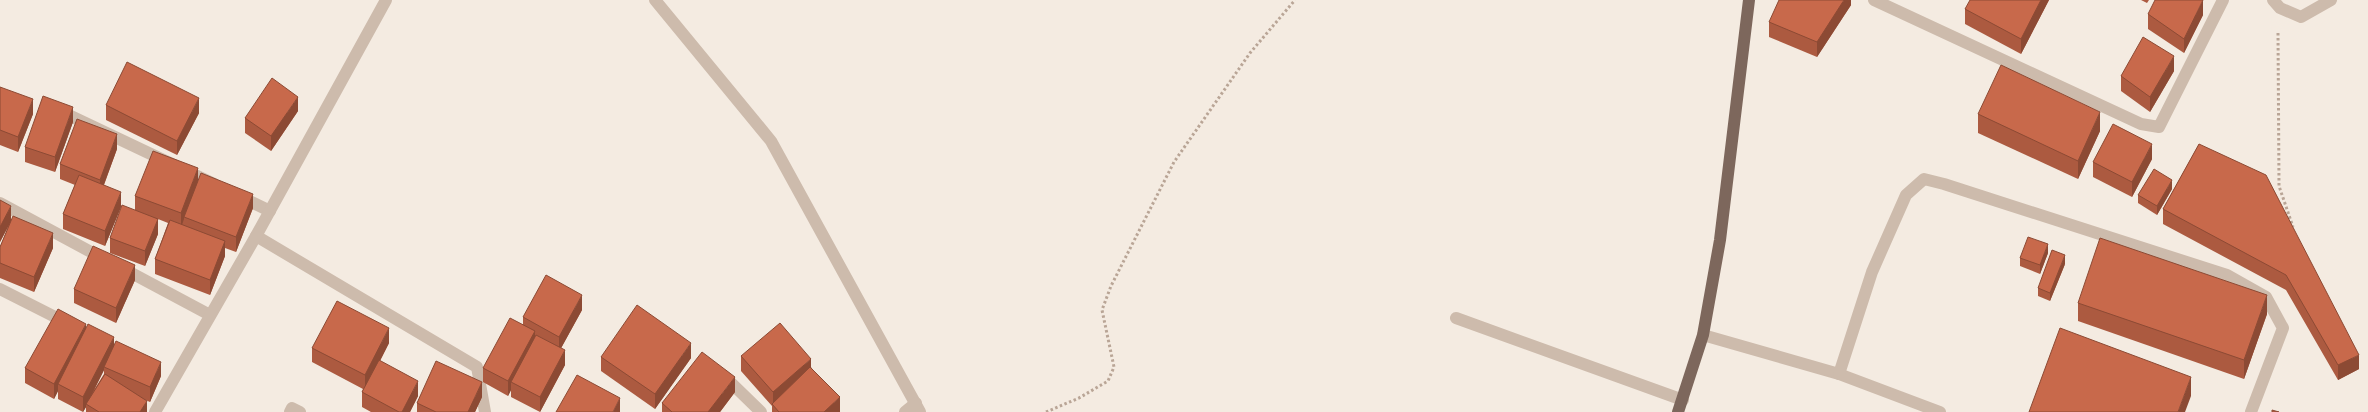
<svg xmlns="http://www.w3.org/2000/svg" width="2368" height="412" font-family="'Asap Condensed',sans-serif">
  <style>
    .lines { fill: none; stroke-linecap: round; stroke-linejoin: round }
    .path { stroke: #b9a596; stroke-width: 3; stroke-dasharray: 2.5 2.5; stroke-linecap: butt }
    .minor { stroke: #cdbbac; stroke-width: 12 }
    .major { stroke: #7d675c; stroke-width: 12 }
    .wall { fill: #ac5a40; fill-rule: evenodd }
    .shaded-wall { fill: #8c4a34 }
    .building { fill: #c8694b; stroke: #8c4a34 }
  </style>
  <rect width="100%" height="100%" fill="#f4ebe1"/>
  <g class="lines">
    <g class="path">
      <path d="M2278,33L2279,186L2293,227"/>
      <path d="M1046,412L1079,398L1108,381L1114,367L1102,310L1111,286L1174,162L1250,53L1295,0"/>
    </g>
    <g class="minor">
      <path d="M655,0L771,141L920,412"/>
      <path d="M1874,0L2141,124L2159,127L2223,0"/>
      <path d="M2273,0L2280,8L2301,17L2331,0"/>
      <path d="M58,110L214,184"/>
      <path d="M239,196L270,211"/>
      <path d="M0,203L104,259"/>
      <path d="M256,236L477,367L485,412"/>
      <path d="M122,268L210,315"/>
      <path d="M0,289L69,324"/>
      <path d="M1456,318L1683,400"/>
      <path d="M1703,335L1839,374L1940,412"/>
      <path d="M1839,374L1872,272L1906,195L1924,179L1944,184L2227,275L2266,297L2283,328L2251,412"/>
      <path d="M723,375L761,412"/>
      <path d="M155,412L256,236L386,0"/>
      <path d="M290,412L292,408L300,412"/>
      <path d="M905,412L916,403"/>
    </g>
    <path class="major" d="M1678,412L1703,335L1720,240L1749,0"/>
  </g>
  <g class="wall">
    <path d="M1851,0V5L1817,57L1769,37V22Z"/>
    <path d="M2049,0L2021,54L1965,24V9Z"/>
    <path d="M2141,0H2149L2147,3Z"/>
    <path d="M2148,14L2203,15L2184,53L2148,29Z"/>
    <path d="M2174,71L2150,112L2121,91V76Z"/>
    <path d="M0,87L33,114L18,152L0,145Z"/>
    <path d="M106,105L199,113L177,155L106,120Z"/>
    <path d="M298,111L271,151L245,133V118Z"/>
    <path d="M1978,114L2100,131L2078,179L1978,133Z"/>
    <path d="M73,122L55,172L25,162V147Z"/>
    <path d="M2199,144L2359,369L2338,380L2286,290L2163,224V209Z"/>
    <path d="M117,149L104,185L121,207L105,246L63,229V214L75,185L60,179V164Z"/>
    <path d="M2152,159L2132,197L2093,177V162Z"/>
    <path d="M198,181L253,208L236,252L225,248V256L210,295L155,274V259L168,223L158,219V234L145,266L110,253V238L135,210V196Z"/>
    <path d="M2172,189L2157,215L2138,203V195Z"/>
    <path d="M0,200L11,220L53,248L34,292L0,278V247L9,225L0,242Z"/>
    <path d="M2048,253L2040,274L2020,266V258Z"/>
    <path d="M2065,264L2050,301L2038,296V288Z"/>
    <path d="M135,280L116,323L74,303V289Z"/>
    <path d="M2078,303L2267,314L2244,379L2078,321Z"/>
    <path d="M582,310L561,348L565,365L540,412L511,397V390L508,396L483,382V368L523,325V317Z"/>
    <path d="M86,330L161,376L150,402L143,399L147,412H86V407L83,412L58,399V391L54,399L25,383V368ZM104,370V374L94,390Z"/>
    <path d="M389,343L380,361L418,396L410,412H371L362,407V392L363,389L312,362V348Z"/>
    <path d="M741,356L811,367L840,412H772V406L741,371Z"/>
    <path d="M601,357L691,358L655,409L601,371Z"/>
    <path d="M735,392L720,412H662V403Z"/>
    <path d="M482,397L475,412H417V403Z"/>
  </g>
  <g class="shaded-wall">
    <path d="M1844,0H1851V5L1817,57V42Z"/>
    <path d="M2041,0H2049L2021,54V39Z"/>
    <path d="M2203,0V15L2184,53V39Z"/>
    <path d="M2174,56V71L2150,112V97Z"/>
    <path d="M298,97V111L271,151V136Z"/>
    <path d="M199,98V113L177,155V141Z"/>
    <path d="M33,99V114L18,152V137Z"/>
    <path d="M73,107V122L55,172V157Z"/>
    <path d="M2100,112V131L2078,179V161Z"/>
    <path d="M117,134V149L100,195V180Z"/>
    <path d="M2152,144V159L2132,197V182Z"/>
    <path d="M198,168V183L184,217V219L181,228V213Z"/>
    <path d="M2172,180V189L2157,215V206Z"/>
    <path d="M121,192V207L105,246V231Z"/>
    <path d="M253,194V208L236,252V237Z"/>
    <path d="M11,206V221L0,242V227Z"/>
    <path d="M158,219V234L145,266V251Z"/>
    <path d="M53,233V248L34,292V277Z"/>
    <path d="M225,241V256L210,295V280Z"/>
    <path d="M2048,244V253L2040,274V265Z"/>
    <path d="M2065,255V264L2050,301V293Z"/>
    <path d="M135,265V280L116,323V308Z"/>
    <path d="M582,295V310L559,352V337Z"/>
    <path d="M2267,295V314L2244,379V360Z"/>
    <path d="M86,324V339L58,384V391L54,399V384Z"/>
    <path d="M389,328V343L365,390V375Z"/>
    <path d="M535,331V346L511,382V390L508,396V381Z"/>
    <path d="M114,337V352L104,367V370L87,404H86V407L83,412V397Z"/>
    <path d="M691,343V358L655,409V394Z"/>
    <path d="M565,350V365L540,412V397Z"/>
    <path d="M2359,355V369L2338,380V365Z"/>
    <path d="M811,359V374L773,405V392Z"/>
    <path d="M161,362V376L150,402V387Z"/>
    <path d="M735,377V392L720,412H708Z"/>
    <path d="M2191,377V396L2185,412H2178Z"/>
    <path d="M418,381V396L410,412H402Z"/>
    <path d="M482,382V397L475,412H468Z"/>
    <path d="M840,397V412H824Z"/>
    <path d="M620,398V412H613Z"/>
    <path d="M147,401V412H140Z"/>
  </g>
  <g class="building">
    <path d="M1779,0H1844L1817,42L1769,22Z"/>
    <path d="M1970,0H2041L2021,39L1965,9Z"/>
    <path d="M2155,0H2203L2184,39L2148,14Z"/>
    <path d="M2143,37L2174,56L2150,97L2121,76Z"/>
    <path d="M127,62L199,98L177,141L106,105Z"/>
    <path d="M2001,65L2100,112L2078,161L1978,114Z"/>
    <path d="M272,78L298,97L271,136L245,118Z"/>
    <path d="M0,87L33,99L18,137L0,130Z"/>
    <path d="M43,96L73,107L55,157L25,147Z"/>
    <path d="M77,119L117,134L100,180L60,164Z"/>
    <path d="M2113,124L2152,144L2132,182L2093,162Z"/>
    <path d="M2199,144L2266,175L2359,355L2338,365L2286,275L2163,209Z"/>
    <path d="M153,151L198,168L181,213L135,196Z"/>
    <path d="M2154,169L2172,180L2157,206L2138,195Z"/>
    <path d="M201,173L253,194L236,237L184,217Z"/>
    <path d="M79,175L121,192L105,231L63,214Z"/>
    <path d="M0,200L11,206L0,227Z"/>
    <path d="M122,205L158,219L145,251L110,238Z"/>
    <path d="M13,216L53,233L34,277L0,263V247Z"/>
    <path d="M170,220L225,241L210,280L155,259Z"/>
    <path d="M2028,237L2048,244L2040,265L2020,258Z"/>
    <path d="M2100,238L2267,295L2244,360L2078,303Z"/>
    <path d="M93,246L135,265L116,308L74,289Z"/>
    <path d="M2052,250L2065,255L2050,293L2038,288Z"/>
    <path d="M546,275L582,295L559,337L523,317Z"/>
    <path d="M337,301L389,328L365,375L312,348Z"/>
    <path d="M637,305L691,343L655,394L601,357Z"/>
    <path d="M58,309L86,324L54,384L25,368Z"/>
    <path d="M510,318L535,331L508,381L483,368Z"/>
    <path d="M780,323L811,359L773,392L741,356Z"/>
    <path d="M88,324L114,337L83,397L58,384Z"/>
    <path d="M2060,328L2191,377L2178,412H2029Z"/>
    <path d="M536,335L565,350L540,397L511,382Z"/>
    <path d="M116,341L161,362L150,387L104,367Z"/>
    <path d="M702,352L735,377L708,412H672L662,403Z"/>
    <path d="M379,360L418,381L402,412H399L362,392Z"/>
    <path d="M436,361L482,382L468,412H436L417,403Z"/>
    <path d="M810,367L840,397L824,412H779L772,404Z"/>
    <path d="M105,374L147,401L140,412H99L86,404Z"/>
    <path d="M577,375L620,398L613,412H556Z"/>
    <path d="M2272,410L2279,412H2272Z"/>
  </g>
</svg>
